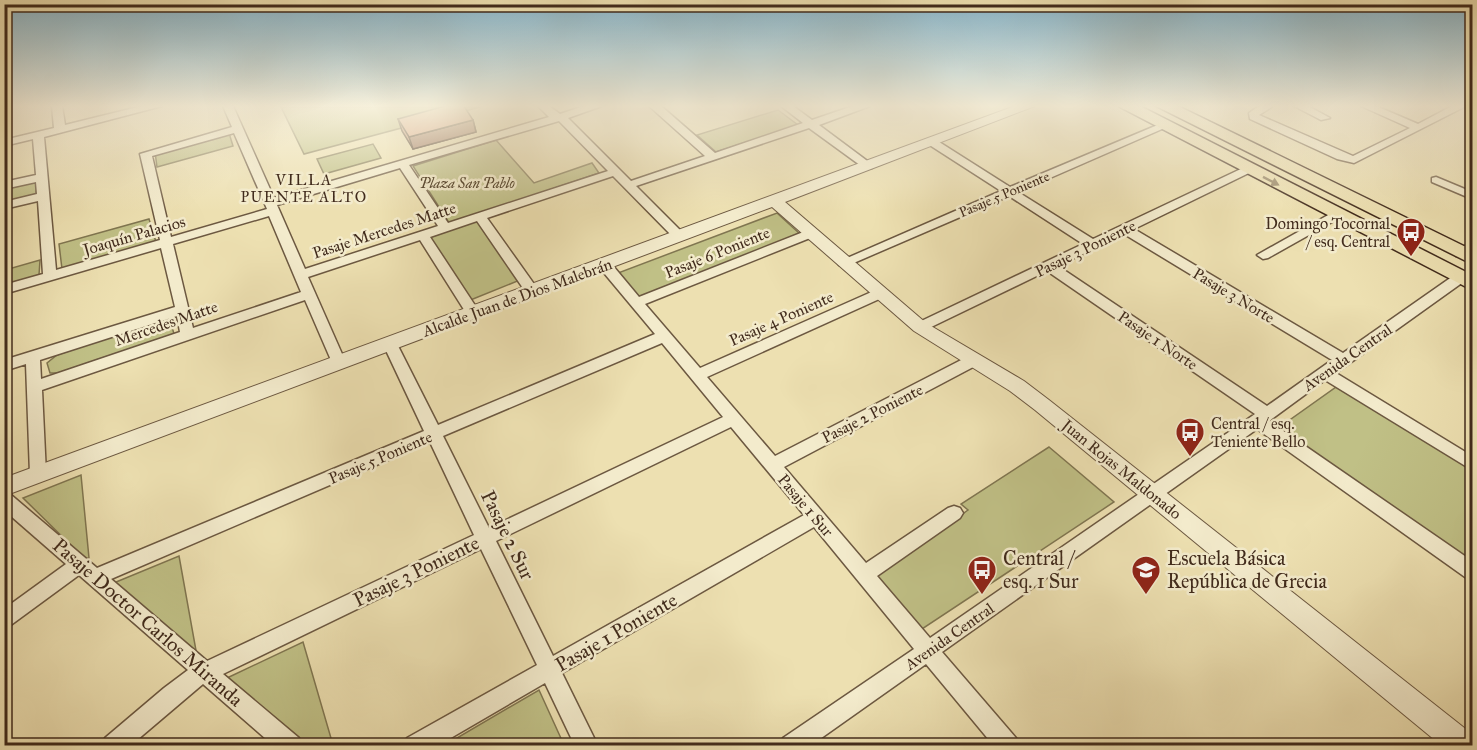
<svg xmlns="http://www.w3.org/2000/svg" width="1477" height="750" font-family="'IM FELL Great Primer',serif">
  <style>
    .green { fill: #c0c086; stroke: #807651; stroke-width: 1.5 }
    .lines { fill: none; stroke-linecap: round; stroke-linejoin: round }
    .minor-casing { stroke: #6c5841; stroke-width: 3 }
    .tertiary-casing { stroke: #6c5841; stroke-width: 2 }
    .primary-casing { stroke: #412b1c; stroke-width: 3 }
    .minor { fill: #f3ebcc; fill-rule: evenodd }
    .tertiary { fill: #f3ebcc; fill-rule: evenodd }
    .primary { fill: #ede0b1; fill-rule: evenodd }
    .wall { fill: #c18d74; stroke: #412b1c; stroke-width: 1.5 }
    .shaded-wall { fill: #9d735e; stroke: #412b1c; stroke-width: 1.5 }
    .building { fill: #e0a487; stroke: #412b1c; stroke-width: 1.5 }
    .oneway { fill: #978666 }
    .labels { text-anchor: middle; stroke-width: 5; stroke-linejoin: round; paint-order: stroke }
    .far-park-label { font-size: 14px; font-style: italic; fill: #5a4931; stroke: #f3ebcc }
    .far-street-label { font-size: 14px; fill: #412b1c; stroke: #f3ebcc }
    .far-neighbourhood-label { font-size: 15px; letter-spacing: 1.5px; fill: #412b1c; stroke: #f3ebcc }
    .poi-label { font-size: 16px; fill: #412b1c; stroke: #f3ebcc; text-anchor: end }
    .street-label { font-size: 16px; fill: #412b1c; stroke: #f3ebcc }
    .near-street-label { font-size: 20px; fill: #412b1c; stroke: #f3ebcc }
    .near-poi-label { font-size: 20px; fill: #412b1c; stroke: #f3ebcc; text-anchor: start }
  </style>
  <rect width="100%" height="100%" fill="#ede0b1"/>
  <filter id="stains"><feTurbulence type="fractalNoise" baseFrequency=".00333" numOctaves="4"/><feColorMatrix values="0 0 0 0 .2 0 0 0 0 .09 0 0 0 0 .02 0 0 0 .5 -.17"/></filter>
  <radialGradient id="worn" r=".72"><stop offset=".6" stop-color="#630" stop-opacity="0"/><stop offset="1" stop-color="#630" stop-opacity=".3"/></radialGradient>
  <g class="green">
    <path d="M281,107H480L304,154Z"/>
    <path d="M778,110L798,125L716,152L697,135Z"/>
    <path d="M229,133L233,146L157,167L155,152Z"/>
    <path d="M496,140L534,183L592,163L599,173L473,216L520,280L468,301L428,238L453,229L413,166Z"/>
    <path d="M373,144L381,158L324,174L317,159Z"/>
    <path d="M37,180L36,194L5,203V188Z"/>
    <path d="M777,213L800,234L639,297L618,273Z"/>
    <path d="M149,219L156,242L62,269L59,244Z"/>
    <path d="M40,260L39,275L5,285V270Z"/>
    <path d="M169,316L174,334L58,373H50L47,363L57,355Z"/>
    <path d="M1339,385L1472,470V565L1277,429Z"/>
    <path d="M1049,447L1114,502L922,629L877,576L968,510L961,504Z"/>
    <path d="M81,475L89,558L85,559L23,498Z"/>
    <path d="M179,556L197,656L104,587Z"/>
    <path d="M303,642L333,745H308L227,678Z"/>
    <path d="M539,690L564,745H445Z"/>
  </g>
  <g class="lines">
    <g class="minor-casing">
      <g id="minor">
        <path d="M52,106H62L65,125L142,106H162L44,137L56,270L160,240L140,154L232,127L223,106H233L274,198L549,117L538,106H549L560,114L584,106H602L568,118L631,181L705,156L649,106H661L715,153L803,123L781,106H793L812,120L853,106H870L819,125L874,166L872,168H864L809,128L636,186L683,233L685,236L679,240L675,239L613,176L487,218L539,291L532,295L527,294L477,221L430,237L480,313L473,318L468,316L420,240L308,277L346,363L344,367H334L305,300L42,390L46,474L44,479L38,481L32,479L30,474L26,364L4,371V360L175,307L161,248L4,294V285L43,274L38,201L4,209V202L37,194L36,182L4,189V182L36,175L33,139L4,146V140L54,128ZM559,121L608,171L448,223L409,165ZM234,133L267,209L171,237L152,156ZM400,168L438,226L305,269L277,205ZM269,216L301,292L193,328L173,244ZM177,316L180,332L41,379L40,360Z"/>
        <path d="M1259,106H1273L1259,115L1353,156L1410,128L1361,106H1376L1418,124L1452,106H1466L1354,163L1337,159L1250,119L1249,113Z"/>
        <path d="M1294,106H1308L1330,118L1321,120Z"/>
        <path d="M1160,124L1169,126L1018,192L1093,239L1245,167H1253V171L1134,229L1343,353L1456,274H1466L1468,277L1466,280L1336,373L1472,456V470L1325,380L1269,421L1472,561V579L1465,577L1257,429L942,652L1016,738L1019,746H994L926,664L810,746H780L783,738L914,649L814,527L562,673L598,746H575L545,683L437,746H404L407,738L537,665L481,549L223,674L299,738L302,746H274L203,684L130,746H102L105,738L164,688L188,670L79,575L4,630V609L66,564L4,510V492L10,494L97,568L424,431L383,344L385,340H395L438,425L655,334L599,267L597,264L599,261H609L639,297L811,229L815,230V236L645,304L700,368L876,290H886L888,293L886,296L707,377L775,456L967,357H977L979,361L977,365L784,467L866,563L948,508L954,506L960,508L963,513L960,518L877,576L930,638L1255,414L1047,271L925,330H915L913,327L915,324L1083,244L1009,196L849,265H839L838,262L1001,191L928,144V140H936L1010,187ZM1124,234L1332,360L1267,406L1058,266ZM662,343L723,417L489,528L443,436ZM731,427L804,515L553,656L496,541ZM430,442L474,535L207,661L111,579Z"/>
        <path d="M1436,177L1472,192V199L1432,182V178Z"/>
        <path d="M1337,210L1343,214L1341,217L1268,258L1263,259L1257,255Z"/>
        <path d="M1472,241V251L1466,256H1456L1455,253Z"/>
      </g>
    </g>
    <g class="tertiary-casing">
      <path id="tertiary" d="M1015,106H1035L785,202L926,323L1024,381L1049,400L1472,734V746H1442L1035,410L1010,391L914,331L772,207L4,496V478Z"/>
    </g>
    <g class="primary-casing">
      <g id="primary">
        <path d="M1118,106H1140L1472,275V290Z"/>
        <path d="M1156,106H1178L1472,250V264Z"/>
      </g>
    </g>
    <use href="#minor" class="minor"/>
    <use href="#tertiary" class="tertiary"/>
    <use href="#primary" class="primary"/>
  </g>
  <path class="wall" d="M398,119L473,120L476,132L413,149L402,131Z"/>
  <path class="shaded-wall" d="M473,120L476,132L413,149L409,137Z"/>
  <path class="building" d="M445,106H464L473,120L409,137L398,119Z"/>
  <defs><path id="oneway-solid" d="M-6-.8H1V-3.2L6.5 0L1 3.2V.8H-6Z" transform="scale(1.5)"/></defs>
  <use class="oneway" href="#oneway-solid" transform="translate(1271 181) rotate(27)"/>
  <linearGradient id="sky" x2="0" y2="1"><stop stop-color="#89b8ce"/><stop offset="0.5" stop-color="#f7f1dc"/><stop offset="1" stop-color="#f7f1dc" stop-opacity="0"/></linearGradient>
  <rect width="1477" height="212" fill="url(#sky)"/>
  <defs>
    <g id="bus-pin" transform="scale(1.5)"><path d="M0 17L-7.5 6A9.5 9.5 0 1 1 7.5 6Z" fill="#8f2418" stroke="#f3ebcc"/><path d="M-5-6H5V4H4V6H2V4H-2V6H-4V4H-5ZM-3.5-4V0h7V-4ZM-3.5 1.2v1.5H-2V1.2ZM2 1.2v1.5H3.5V1.2Z" fill="#fff"/></g>
    <g id="school-pin" transform="scale(1.5)"><path d="M0 17L-7.5 6A9.5 9.5 0 1 1 7.5 6Z" fill="#8f2418" stroke="#f3ebcc"/><path d="M0-5L7-2L0 1L-7-2ZM-4 1L0 2.5L4 1V4Q0 6-4 4Z" fill="#fff"/></g>
  </defs>
  <g fill-rule="evenodd">
    <use href="#bus-pin" x="1411" y="232"/>
    <use href="#bus-pin" x="1190" y="432"/>
    <use href="#bus-pin" x="982" y="570"/>
    <use href="#school-pin" x="1146" y="570"/>
  </g>
  <g class="labels">
    <g class="far-park-label">
      <text x="467" y="188">Plaza San Pablo</text>
    </g>
    <g class="far-street-label">
      <text transform="translate(1004 194) rotate(-23)" y="5">Pasaje 5 Poniente</text>
    </g>
    <g class="far-neighbourhood-label">
      <text x="304" y="185">VILLA<tspan x="304" dy="17">PUENTE ALTO</tspan></text>
    </g>
    <g class="poi-label">
      <text x="1390" y="229">Domingo Tocornal<tspan x="1390" dy="18">/ esq. Central</tspan></text>
      <text x="1211" y="429" text-anchor="start">Central / esq.<tspan x="1211" dy="18">Teniente Bello</tspan></text>
    </g>
    <g class="street-label">
      <text transform="translate(384 230) rotate(-18)" y="6">Pasaje Mercedes Matte</text>
      <text transform="translate(134 235) rotate(-16)" y="6">Joaquín Palacios</text>
      <text transform="translate(1085 248) rotate(-26)" y="6">Pasaje 3 Poniente</text>
      <text transform="translate(717 252) rotate(-22)" y="6">Pasaje 6 Poniente</text>
      <text transform="translate(1234 295) rotate(31)" y="6">Pasaje 3 Norte</text>
      <text transform="translate(517 297) rotate(-20)" y="6">Alcalde Juan de Dios Malebrán</text>
      <text transform="translate(781 318) rotate(-24)" y="6">Pasaje 4 Poniente</text>
      <text transform="translate(166 323) rotate(-19)" y="6">Mercedes Matte</text>
      <text transform="translate(1158 340) rotate(34)" y="6">Pasaje 1 Norte</text>
      <text transform="translate(1347 357) rotate(-35)" y="6">Avenida Central</text>
      <text transform="translate(872 413) rotate(-27)" y="6">Pasaje 2 Poniente</text>
      <text transform="translate(380 457) rotate(-23)" y="6">Pasaje 5 Poniente</text>
      <text transform="translate(1122 469) rotate(39)" y="6">Juan Rojas Maldonado</text>
      <text transform="translate(806 505) rotate(50)" y="6">Pasaje 1 Sur</text>
      <text transform="translate(949 636) rotate(-35)" y="6">Avenida Central</text>
    </g>
    <g class="near-street-label">
      <text transform="translate(508 535) rotate(64)" y="7">Pasaje 2 Sur</text>
      <text transform="translate(416 571) rotate(-26)" y="7">Pasaje 3 Poniente</text>
      <text transform="translate(148 622) rotate(41)" y="7">Pasaje Doctor Carlos Miranda</text>
      <text transform="translate(616 632) rotate(-30)" y="7">Pasaje 1 Poniente</text>
    </g>
    <g class="near-poi-label">
      <text x="1003" y="565">Central /<tspan x="1003" dy="23">esq. 1 Sur</tspan></text>
      <text x="1167" y="565">Escuela Básica<tspan x="1167" dy="23">República de Grecia</tspan></text>
    </g>
  </g>
  <rect width="1477" height="750" fill="none" stroke="#ede0b1" stroke-width="24"/>
  <rect x="6" y="6" width="1465" height="738" fill="none" stroke="#412b1c" stroke-width="3"/>
  <rect x="12" y="12" width="1453" height="726" fill="none" stroke="#412b1c" stroke-width="1.5"/>
  <rect width="100%" height="100%" filter="url(#stains)"/>
  <rect width="100%" height="100%" fill="url(#worn)"/>
</svg>
